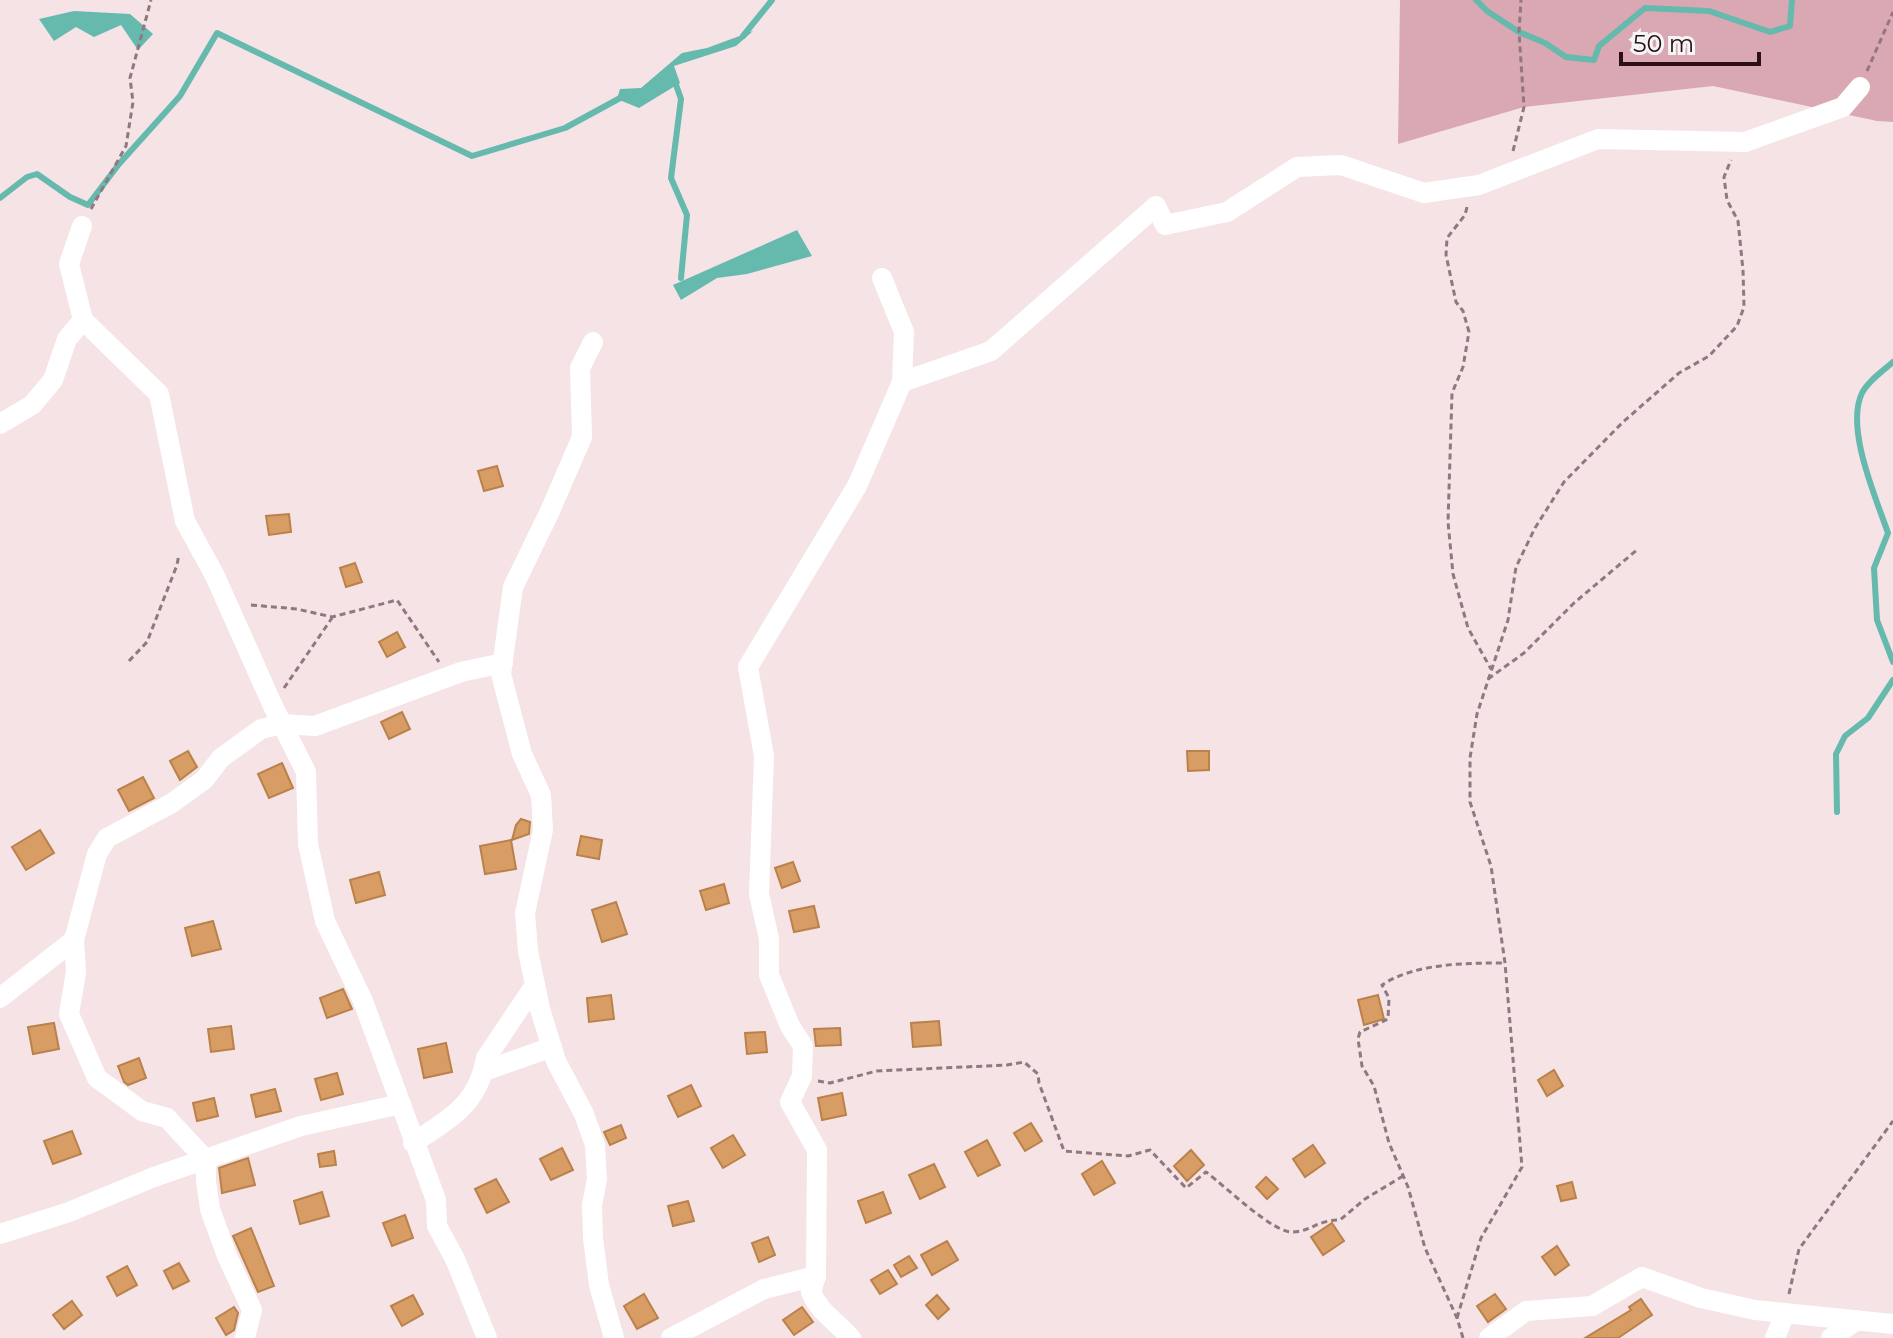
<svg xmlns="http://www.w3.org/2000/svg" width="1893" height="1338" font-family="Montserrat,sans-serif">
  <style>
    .green { fill: #d9a8b3 }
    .water { fill: #65b9ad }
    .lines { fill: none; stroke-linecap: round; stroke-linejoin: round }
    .stream { stroke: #65b9ad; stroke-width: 6 }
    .building { fill: #d89d65; stroke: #ba814a; stroke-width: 2 }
    .path { stroke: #90787e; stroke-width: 3; stroke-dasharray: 6 4; stroke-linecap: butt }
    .minor { stroke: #fff; stroke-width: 20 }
  </style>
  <rect width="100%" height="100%" fill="#f5e3e6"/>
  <path class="green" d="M1400,0H1893V122L1877,121L1713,86L1524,107L1398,144Z"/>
  <g class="water">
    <path d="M74,11L130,14L153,34L138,50L121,25L94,37L76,27L54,41L39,19Z"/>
    <path d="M753,31L736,46L674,66L680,83L639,108L617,99L620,89L641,88L682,53L707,48Z"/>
    <path d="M797,230L812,256L747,274L717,278L681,300L673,285Z"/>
  </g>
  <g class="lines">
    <g class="stream">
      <path d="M1476,0L1487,11L1519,32L1545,43L1566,57L1594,60L1599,46L1645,8L1709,11L1770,32L1790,26L1792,0"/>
      <path d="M743,36L772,0"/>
      <path d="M674,79L681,99L671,178L687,215L681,278"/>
      <path d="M0,198L27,177L37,174L70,197L88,205L119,164L180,96L217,33L472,156L565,128L622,97"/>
      <path d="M1893,362C1883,371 1868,381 1862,393C1845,428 1876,498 1888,533L1874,568L1877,620L1893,662"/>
      <path d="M1837,812L1836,754L1845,736L1868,718L1893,680"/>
    </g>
  </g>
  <g class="building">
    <path d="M497,466L503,486L484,491L478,471Z"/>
    <path d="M289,514L291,532L269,535L266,516Z"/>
    <path d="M355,563L362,582L346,587L340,568Z"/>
    <path d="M397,632L405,647L387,657L379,642Z"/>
    <path d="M402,712L410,729L389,739L381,722Z"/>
    <path d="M188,751L197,767L180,780L170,761Z"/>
    <path d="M1187,751H1209V770L1188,771Z"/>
    <path d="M282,763L293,788L269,798L258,774Z"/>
    <path d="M143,777L154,798L129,811L118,790Z"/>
    <path d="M521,819L530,822L529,834L512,840L516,825Z"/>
    <path d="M40,830L54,853L26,870L12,847Z"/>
    <path d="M581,836L602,840L599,859L577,855Z"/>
    <path d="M511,840L516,869L485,874L480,846Z"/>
    <path d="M793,862L800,881L782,888L775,868Z"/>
    <path d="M379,872L385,895L356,903L350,880Z"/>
    <path d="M724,884L729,903L706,910L700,891Z"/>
    <path d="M616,902L627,934L602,942L592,910Z"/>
    <path d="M814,906L819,927L794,932L789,911Z"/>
    <path d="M213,921L221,949L192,956L185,928Z"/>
    <path d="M343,989L352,1009L327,1018L320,998Z"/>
    <path d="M611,995L614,1019L589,1022L587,998Z"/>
    <path d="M1378,995L1384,1019L1364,1025L1358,1000Z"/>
    <path d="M939,1021L941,1045L913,1047L911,1023Z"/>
    <path d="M54,1023L59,1049L33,1054L28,1027Z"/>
    <path d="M231,1026L234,1049L211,1052L208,1029Z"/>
    <path d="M840,1028L841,1045L816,1046L814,1029Z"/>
    <path d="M765,1032L767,1052L747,1054L745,1033Z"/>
    <path d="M446,1043L452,1072L424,1078L418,1049Z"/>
    <path d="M139,1058L146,1078L128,1085L124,1082L118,1066Z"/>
    <path d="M1554,1070L1563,1086L1547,1096L1538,1080Z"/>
    <path d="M337,1073L343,1094L321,1100L315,1079Z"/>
    <path d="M691,1085L701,1106L678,1117L668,1096Z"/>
    <path d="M275,1089L281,1111L256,1117L251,1095Z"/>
    <path d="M842,1093L846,1115L822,1120L818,1098Z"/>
    <path d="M214,1098L218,1116L197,1121L193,1103Z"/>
    <path d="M1031,1123L1042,1141L1025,1151L1014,1133Z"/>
    <path d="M621,1125L626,1138L610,1145L604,1132Z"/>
    <path d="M72,1131L81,1154L53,1164L44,1141Z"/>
    <path d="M733,1135L745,1155L723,1168L711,1148Z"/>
    <path d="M987,1140L1000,1165L978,1176L965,1152Z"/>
    <path d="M1313,1145L1325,1163L1305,1177L1293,1159Z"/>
    <path d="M562,1148L573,1170L551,1180L540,1159Z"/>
    <path d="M1191,1150L1204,1165L1187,1181L1174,1166Z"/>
    <path d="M334,1151L336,1165L320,1167L318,1154Z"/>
    <path d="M248,1158L255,1185L222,1193L219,1168Z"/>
    <path d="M1102,1161L1115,1183L1094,1195L1082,1174Z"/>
    <path d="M934,1164L945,1187L920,1199L909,1175Z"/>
    <path d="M1266,1177L1278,1189L1267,1199L1256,1187Z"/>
    <path d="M496,1179L509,1202L487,1213L475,1189Z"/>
    <path d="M1572,1182L1576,1198L1561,1201L1557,1186Z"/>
    <path d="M322,1192L329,1216L300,1224L294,1201Z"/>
    <path d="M883,1192L891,1213L866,1223L858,1201Z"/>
    <path d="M688,1201L694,1221L673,1226L668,1206Z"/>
    <path d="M405,1215L413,1238L392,1246L383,1223Z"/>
    <path d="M1332,1223L1344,1241L1323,1255L1311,1237Z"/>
    <path d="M251,1228L274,1286L258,1292L233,1236Z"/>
    <path d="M768,1237L775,1255L759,1262L752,1243Z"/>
    <path d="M947,1241L958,1260L932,1275L921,1255Z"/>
    <path d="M1557,1246L1569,1265L1555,1275L1542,1257Z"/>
    <path d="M909,1256L917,1268L901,1277L894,1265Z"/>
    <path d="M179,1263L189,1281L173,1289L164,1271Z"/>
    <path d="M127,1266L137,1285L117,1296L107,1277Z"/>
    <path d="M888,1270L897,1284L880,1294L871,1280Z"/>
    <path d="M644,1294L658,1318L637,1329L624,1306Z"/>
    <path d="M1495,1294L1506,1309L1488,1322L1477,1306Z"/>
    <path d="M413,1295L423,1314L402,1326L391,1306Z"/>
    <path d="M937,1295L949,1309L938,1319L926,1305Z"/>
    <path d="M1641,1299L1652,1315L1618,1338H1585L1631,1310L1629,1307Z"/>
    <path d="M72,1301L82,1315L64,1329L53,1315Z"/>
    <path d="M234,1307L238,1313L234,1330L226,1335L216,1318Z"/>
    <path d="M802,1307L813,1322L794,1335L783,1320Z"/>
  </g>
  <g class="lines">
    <g class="path">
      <path d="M1867,71L1893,12"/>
      <path d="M1513,151L1524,107L1519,32L1521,0"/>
      <path d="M1467,207L1465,215L1447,238L1446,255L1456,302L1463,311L1469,332L1463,367L1452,393L1448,522L1453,574L1468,628L1491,669"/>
      <path d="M91,209L126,146L133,102L130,78L151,0"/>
      <path d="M251,605L297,609L332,617L397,600L439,662"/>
      <path d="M129,661L147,642L177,565L179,554"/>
      <path d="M1488,679L1524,653L1574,603L1638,549"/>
      <path d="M284,688L332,618"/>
      <path d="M818,1081L830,1083L877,1071L1007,1065L1024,1062L1038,1074L1039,1083L1064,1151L1128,1156L1150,1150L1186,1188L1206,1172C1225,1186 1274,1234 1293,1232C1312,1231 1317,1220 1340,1220L1365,1199L1403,1176"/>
      <path d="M1789,1294L1799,1249L1893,1121"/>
      <path d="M1457,1318L1481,1238L1522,1167L1505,963L1491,866L1470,802V758L1477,714L1508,620L1516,567L1535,528L1564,482L1623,422L1679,373L1709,356L1737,326L1744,307L1743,270L1738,221L1727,200L1724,177L1731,160"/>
      <path d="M1463,1338L1457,1318L1425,1248L1408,1187L1389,1143L1374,1086L1362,1066L1358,1039L1360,1032L1388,1019L1389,998L1382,985C1415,963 1466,963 1505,963"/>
    </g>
    <g class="minor">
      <path d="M82,226L69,264L83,320L159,394L185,521L215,576L273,706L306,772L308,844L325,921L363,1001L436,1200L437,1226L455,1259L487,1338"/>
      <path d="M882,278L904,332L902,382"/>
      <path d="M593,342L580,368L582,437L550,511L513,587L501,674L522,754L541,795L543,830L525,913L528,951L540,1009L556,1061L584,1114L595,1145L597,1179L592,1205L593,1238L599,1285L614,1338"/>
      <path d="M0,424L32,405L53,380L67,339L83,320"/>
      <path d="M0,998L74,940"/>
      <path d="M484,1071L552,1047"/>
      <path d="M413,1143C450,1118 478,1105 486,1058L535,985"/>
      <path d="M0,1234L69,1212L154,1177L301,1126L401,1104"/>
      <path d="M245,1338L252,1310L227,1256L210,1209L206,1181V1160L167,1118L142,1111L97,1078L69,1014L76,972L74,940L97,854L107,838L172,803L204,780L221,758L261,729L282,724L315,726L461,672L503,663"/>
      <path d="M671,1338L764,1289L816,1276"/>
      <path d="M851,1338C837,1322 819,1312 811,1292L816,1276L817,1150L790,1102L802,1076L803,1046L790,1026L769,975V939L759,894L764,756L748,667L857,486L902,382L991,351L1156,206L1165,225L1227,212L1297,167L1341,165L1424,193L1479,185L1598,139L1745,142L1843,107L1860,87"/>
      <path d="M1489,1338L1526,1311L1592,1306L1642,1277L1701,1298L1755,1310L1893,1324"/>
      <path d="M1775,1338L1785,1313"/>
      <path d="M1831,1338L1857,1320"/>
    </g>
  </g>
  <path d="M1621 52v12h138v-12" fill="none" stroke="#2d0f18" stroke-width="4"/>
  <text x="1633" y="52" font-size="24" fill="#2d0f18" stroke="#f5f5f5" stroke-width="6" paint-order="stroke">50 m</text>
</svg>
